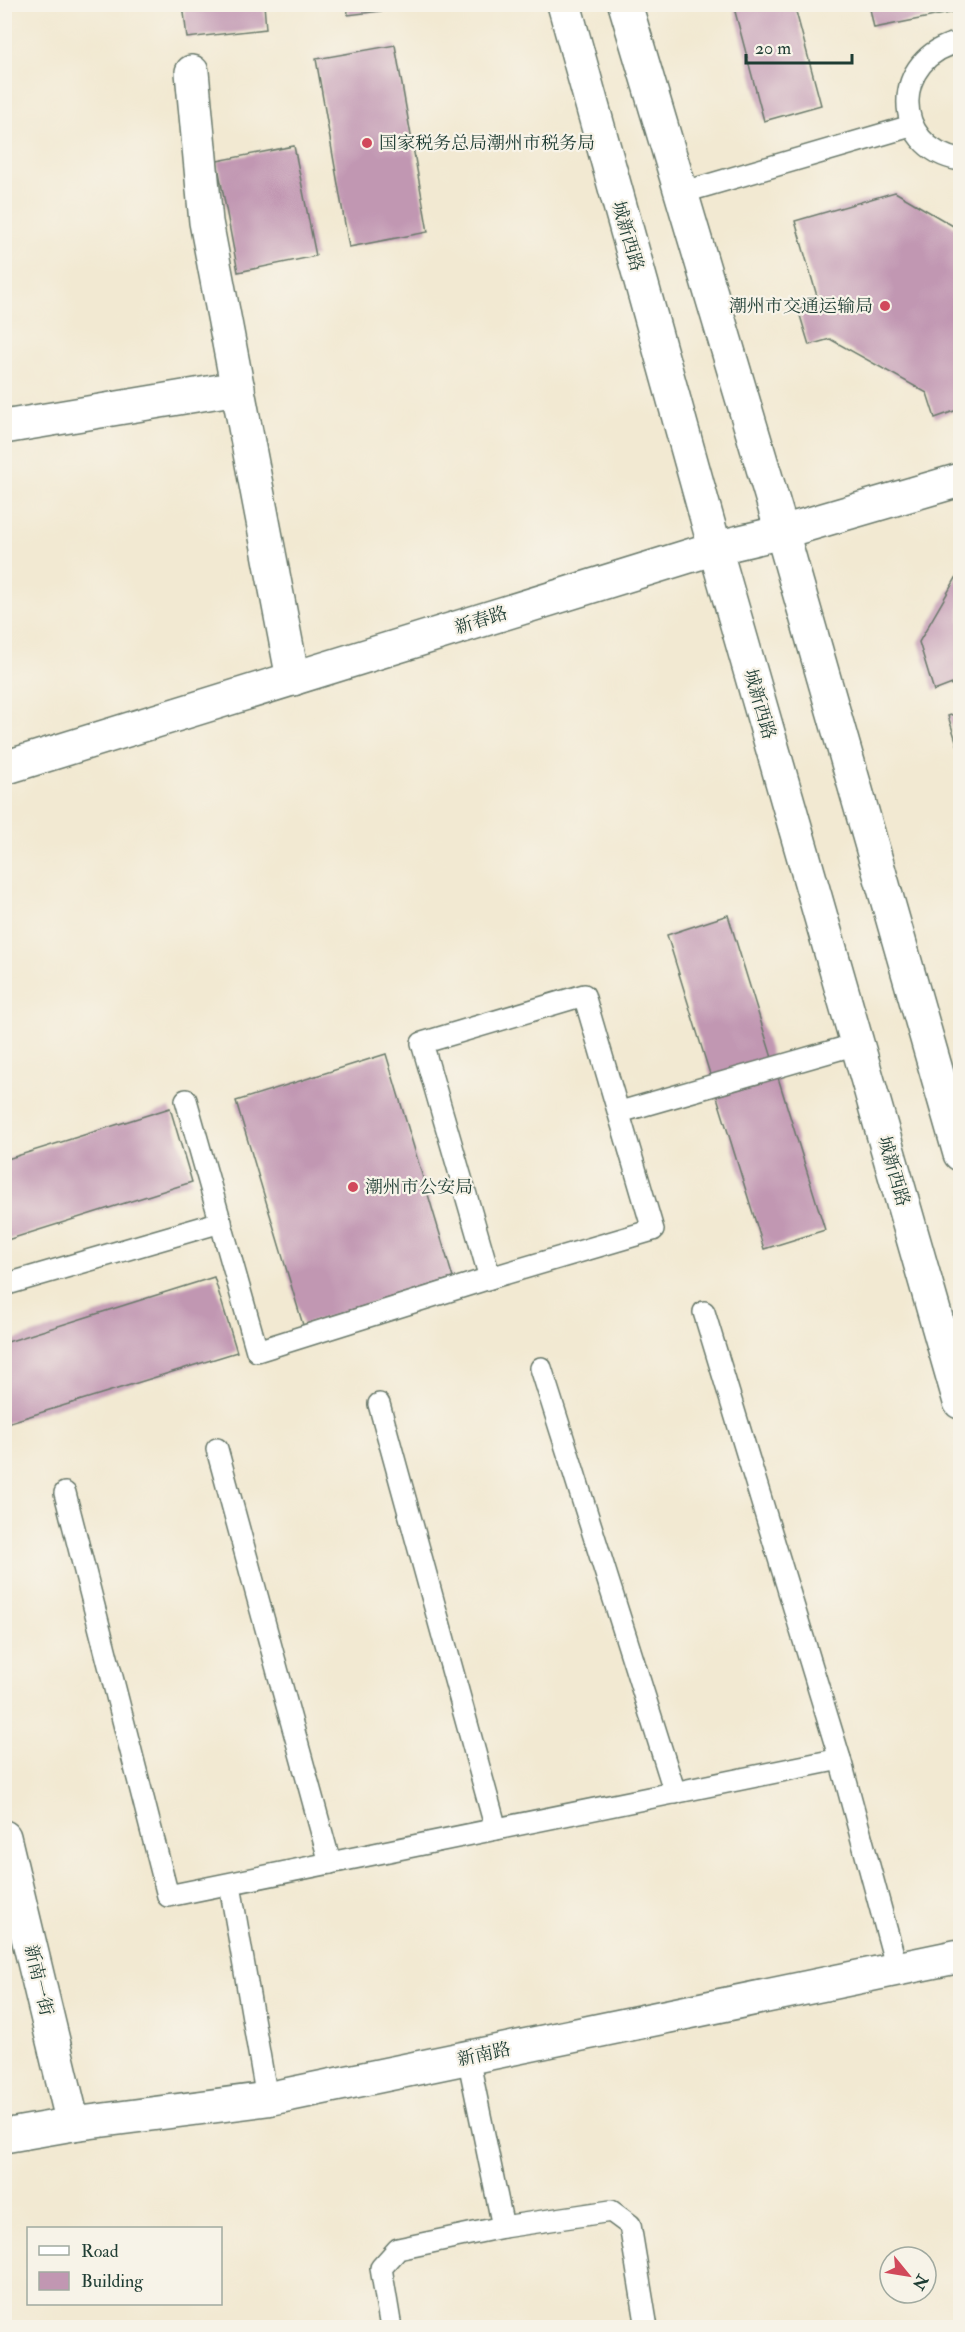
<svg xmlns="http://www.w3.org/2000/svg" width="965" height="2332" font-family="'IM FELL Double Pica','Noto Serif SC',serif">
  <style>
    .building { fill: #c197b2 }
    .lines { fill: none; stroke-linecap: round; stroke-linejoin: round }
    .service-casing { stroke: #69796b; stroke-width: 24 }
    .minor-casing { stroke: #69796b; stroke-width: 36 }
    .tertiary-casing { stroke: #69796b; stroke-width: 36 }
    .secondary-casing { stroke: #69796b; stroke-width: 36 }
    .service { stroke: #fff; stroke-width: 21 }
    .minor { stroke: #fff; stroke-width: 33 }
    .tertiary { stroke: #fff; stroke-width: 33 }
    .secondary { stroke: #fff; stroke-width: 33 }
    .poi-dot { fill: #d1495b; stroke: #f7f3e8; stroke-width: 2 }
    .labels { text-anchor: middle; stroke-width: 4.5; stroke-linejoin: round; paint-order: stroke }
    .poi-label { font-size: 18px; fill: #1f3d34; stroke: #f7f3e8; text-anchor: start }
    .street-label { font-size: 18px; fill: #1f3d34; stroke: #f7f3e8 }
  </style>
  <rect width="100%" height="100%" fill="#f7f3e8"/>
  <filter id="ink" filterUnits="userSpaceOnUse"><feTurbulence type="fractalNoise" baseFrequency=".0167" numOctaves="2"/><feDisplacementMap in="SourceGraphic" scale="12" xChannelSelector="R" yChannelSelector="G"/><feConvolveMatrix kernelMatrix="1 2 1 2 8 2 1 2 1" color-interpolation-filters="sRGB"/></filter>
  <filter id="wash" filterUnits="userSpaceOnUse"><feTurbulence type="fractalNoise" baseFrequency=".008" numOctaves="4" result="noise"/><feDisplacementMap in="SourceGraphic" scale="24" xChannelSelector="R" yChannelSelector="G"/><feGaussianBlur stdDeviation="1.35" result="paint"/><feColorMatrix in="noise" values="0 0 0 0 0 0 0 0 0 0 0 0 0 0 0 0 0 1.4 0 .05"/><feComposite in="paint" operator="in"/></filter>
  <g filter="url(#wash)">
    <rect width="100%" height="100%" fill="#f2e9d2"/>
    <g id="blocks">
      <g class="building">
        <path d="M183,4H264L266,29L187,38Z"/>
        <path d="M347,4H422V6L348,15Z"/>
        <path d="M733,4H794L821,105L764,121Z"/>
        <path d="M869,4H960V11L874,28Z"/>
        <path d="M395,45L428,232L349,247L316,59Z"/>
        <path d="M294,146L316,256L238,272L217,161Z"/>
        <path d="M895,192L960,230V409L935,418L927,393L830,339L809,345L798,309L819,303L795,221Z"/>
        <path d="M960,571V681L934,691L919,642Z"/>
        <path d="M960,712V753L948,716Z"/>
        <path d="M728,915L825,1230L764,1249L667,935Z"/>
        <path d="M386,1054L453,1278L303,1325L236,1101Z"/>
        <path d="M170,1108L192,1182L4,1241V1160Z"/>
        <path d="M214,1277L237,1352L4,1424V1343Z"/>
      </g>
    </g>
  </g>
  <g filter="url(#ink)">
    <use href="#blocks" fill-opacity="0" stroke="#69796b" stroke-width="1.5"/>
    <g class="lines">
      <g class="service-casing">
        <g id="service">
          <path d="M960,42C891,56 890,148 960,160"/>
          <path d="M681,193L911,126"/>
          <path d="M584,995L653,1230L490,1278L422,1043Z"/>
          <path d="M186,1100L257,1351L490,1278"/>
          <path d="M620,1112L857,1044"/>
          <path d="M4,1285L221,1222"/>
          <path d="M704,1312L840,1759L897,1969"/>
          <path d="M541,1368L675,1793"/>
          <path d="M379,1404L496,1829"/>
          <path d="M217,1449L330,1863"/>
          <path d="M65,1493L168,1896L840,1759"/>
          <path d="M230,1885L267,2099"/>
          <path d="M468,2057L503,2227"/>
          <path d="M391,2328L381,2268L398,2249L503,2227L611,2211L630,2225L647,2328"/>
        </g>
      </g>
      <g class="minor-casing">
        <g id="minor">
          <path d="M192,72L206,222L293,679"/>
          <path d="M4,427L238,388"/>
          <path d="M4,1837L73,2124"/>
        </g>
      </g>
      <g class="tertiary-casing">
        <g id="tertiary">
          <path d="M4,768L715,548L782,532L960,480"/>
          <path d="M4,2136L73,2124L267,2099L960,1956"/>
        </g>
      </g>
      <g class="secondary-casing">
        <g id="secondary">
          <path d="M564,4L715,548L960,1402"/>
          <path d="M625,4L782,532L960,1154"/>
        </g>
      </g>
      <use href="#service" class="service"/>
      <use href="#minor" class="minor"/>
      <use href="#tertiary" class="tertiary"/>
      <use href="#secondary" class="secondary"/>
    </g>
  </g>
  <g class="poi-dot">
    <circle cx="367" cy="143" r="6"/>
    <circle cx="885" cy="306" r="6"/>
    <circle cx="353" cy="1187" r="6"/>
  </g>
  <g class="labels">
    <g class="poi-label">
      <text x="379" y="149">国家税务总局潮州市税务局</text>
      <text x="873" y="312" text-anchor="end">潮州市交通运输局</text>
      <text x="365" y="1193">潮州市公安局</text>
    </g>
    <g class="street-label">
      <text transform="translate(628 236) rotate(74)" y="6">城新西路</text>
      <text transform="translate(481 620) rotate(-17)" y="6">新春路</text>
      <text transform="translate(760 704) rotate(74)" y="6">城新西路</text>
      <text transform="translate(894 1171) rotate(74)" y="6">城新西路</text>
      <text transform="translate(39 1980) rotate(77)" y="6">新南一街</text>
      <text transform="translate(484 2054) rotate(-12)" y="6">新南路</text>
    </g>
  </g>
  <rect width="965" height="2332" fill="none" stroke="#f7f3e8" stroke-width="24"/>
  <rect x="27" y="2227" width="195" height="78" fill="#f7f3e8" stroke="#a1aaa0" stroke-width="1.5"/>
  <rect x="39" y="2246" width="30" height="9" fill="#ffffff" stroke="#a1aaa0" stroke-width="1.5"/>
  <text x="81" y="2257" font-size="18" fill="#1f3d34">Road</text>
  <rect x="39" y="2272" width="30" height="18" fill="#c197b2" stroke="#a1aaa0" stroke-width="1.5"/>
  <text x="81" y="2287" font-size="18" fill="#1f3d34">Building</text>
  <g transform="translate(908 2275) rotate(120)"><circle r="28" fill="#f7f3e8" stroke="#a1aaa0" stroke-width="1.5"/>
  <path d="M0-4.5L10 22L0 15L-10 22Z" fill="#d1495b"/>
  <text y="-9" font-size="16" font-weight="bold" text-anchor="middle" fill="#1f3d34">N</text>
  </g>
  <path d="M746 54v9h106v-9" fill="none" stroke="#1f3d34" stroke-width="3"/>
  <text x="755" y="54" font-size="18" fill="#1f3d34" stroke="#f7f3e8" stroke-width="4.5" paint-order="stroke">20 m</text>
</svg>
